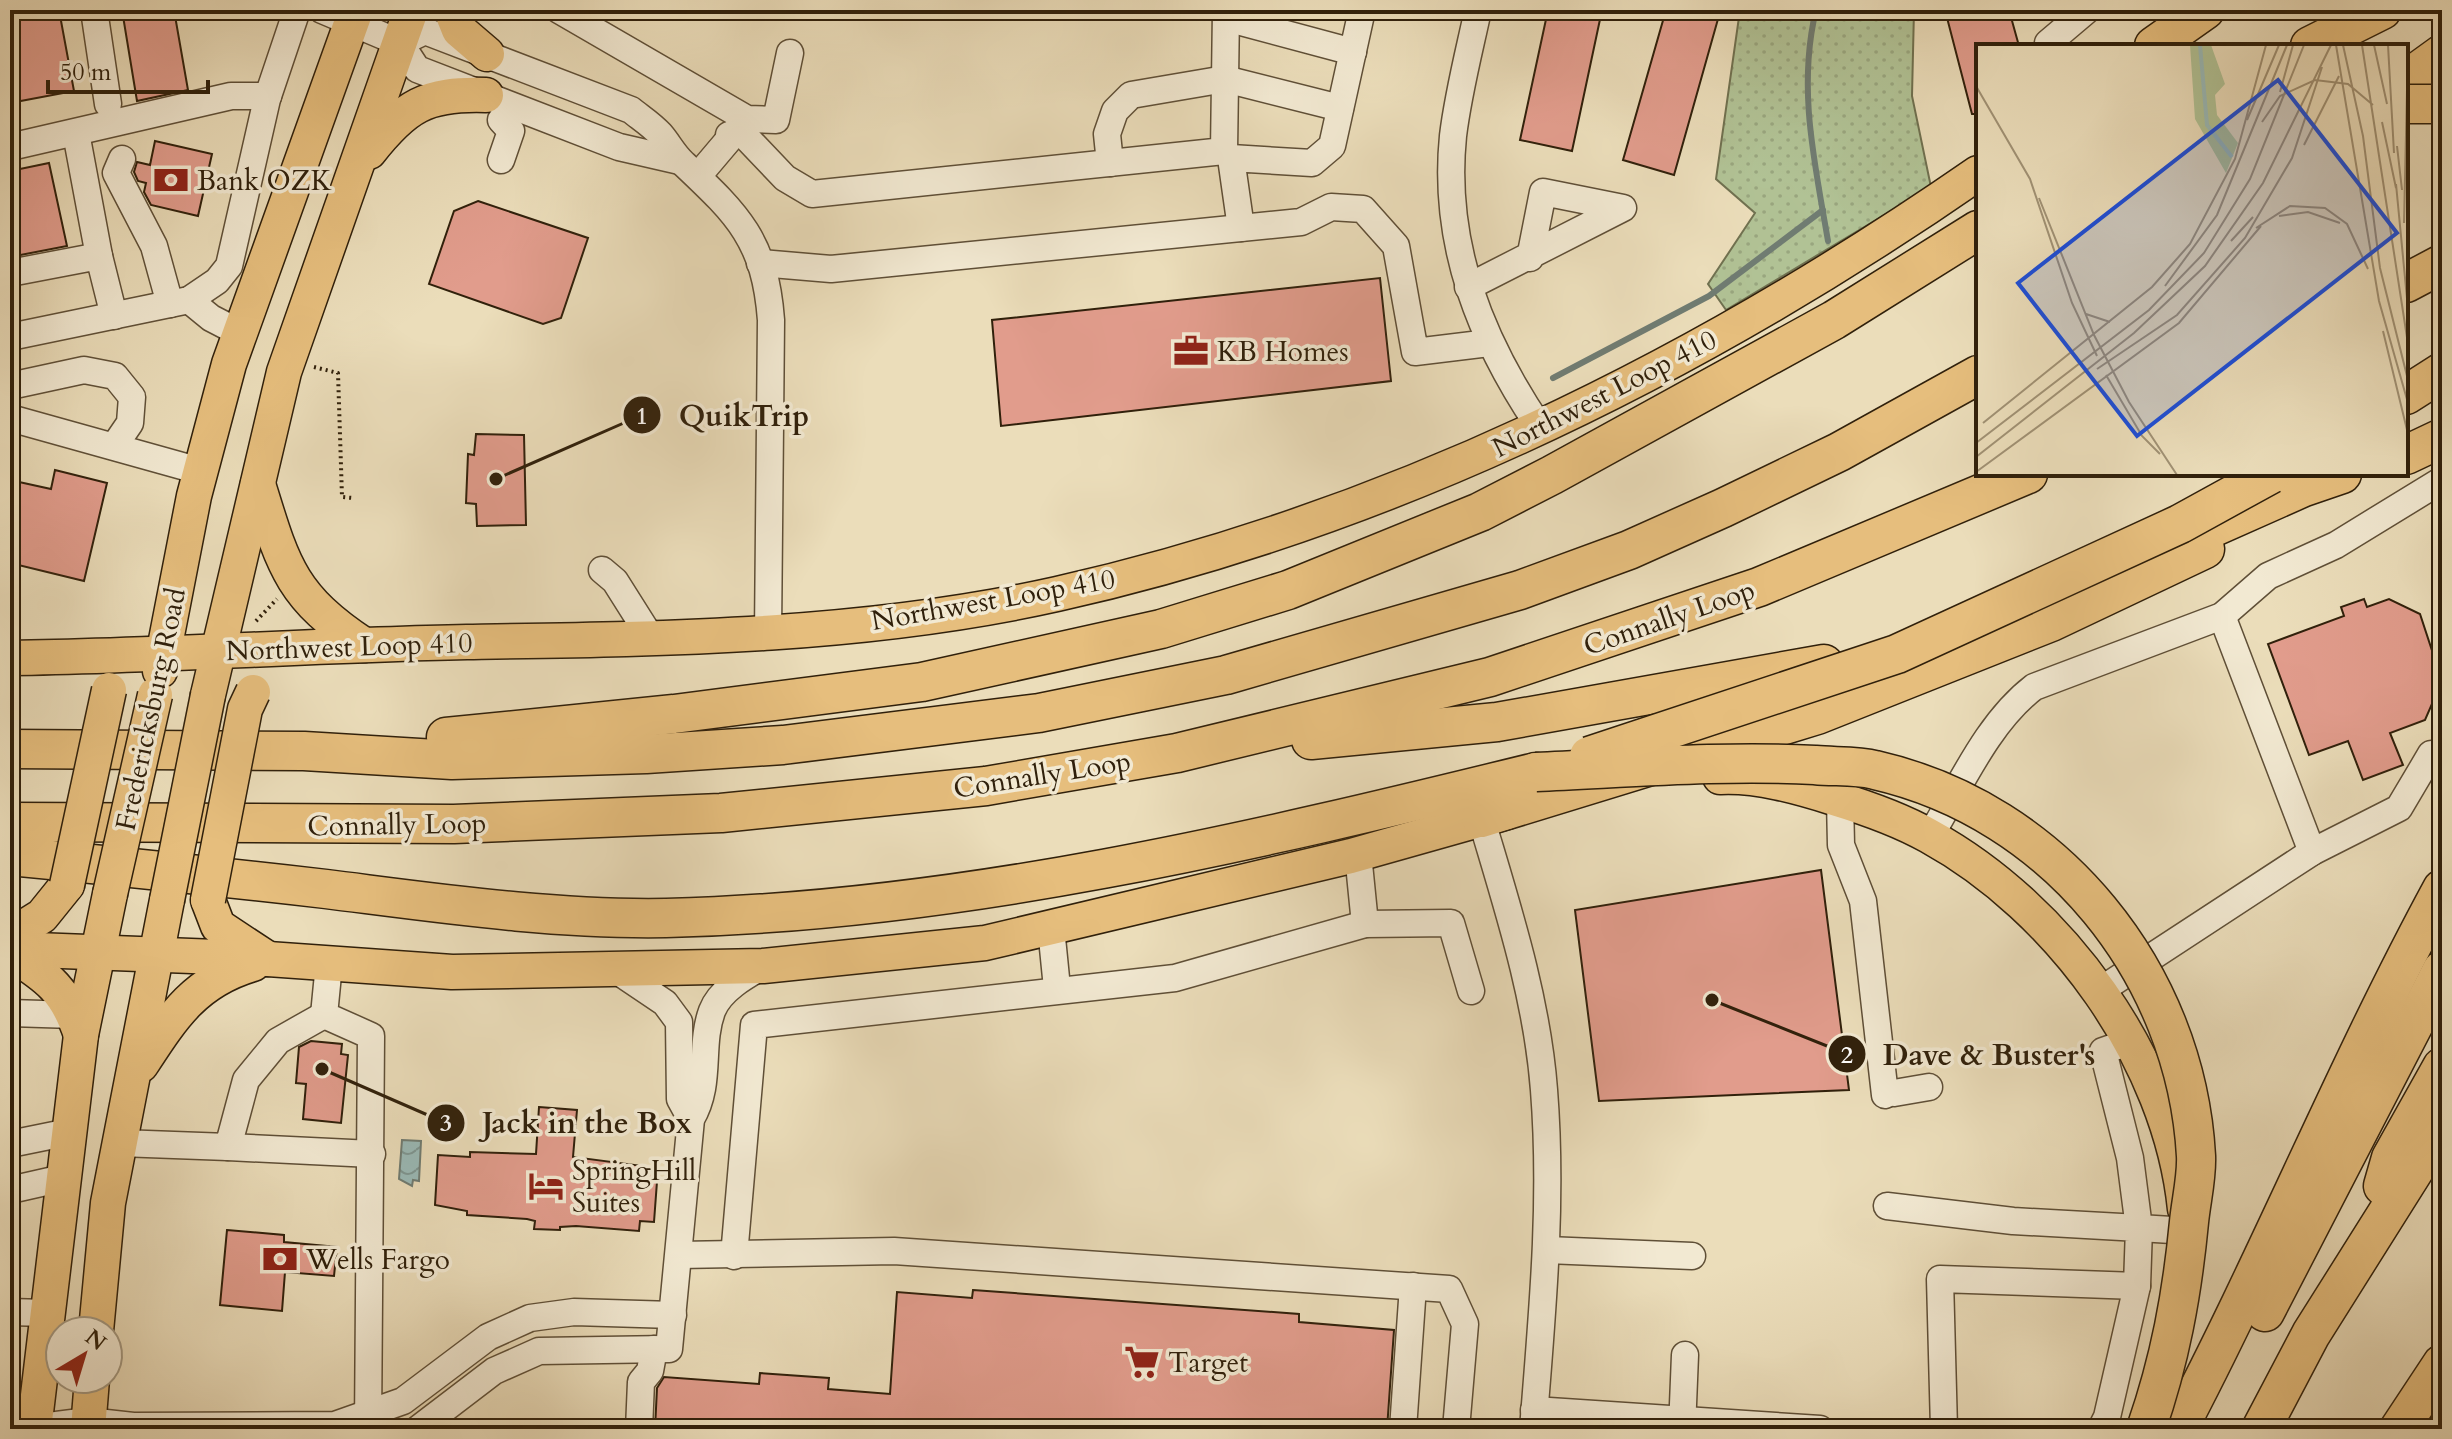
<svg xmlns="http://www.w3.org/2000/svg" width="2452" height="1439" font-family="Cardo,serif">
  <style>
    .grass { fill: url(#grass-dots); stroke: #707150; stroke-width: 2 }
    .water { fill: url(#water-waves); stroke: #707c72; stroke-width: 2 }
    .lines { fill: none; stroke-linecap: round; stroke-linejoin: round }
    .stream { stroke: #707c72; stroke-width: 6 }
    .building { fill: #e19c8c; stroke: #30200b; stroke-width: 2 }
    .minor-casing { stroke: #5f4f37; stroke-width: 29 }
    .major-casing { stroke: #30200b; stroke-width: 37 }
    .highway-casing { stroke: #30200b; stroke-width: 41 }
    .path { stroke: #30200b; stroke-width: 4; stroke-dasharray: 2 4; stroke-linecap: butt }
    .minor { stroke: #f2e9d2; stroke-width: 26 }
    .major { stroke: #e6be7d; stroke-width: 34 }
    .highway { stroke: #e6be7d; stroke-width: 38 }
    .major-bridge-casing { stroke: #30200b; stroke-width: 37; stroke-linecap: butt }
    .highway-bridge-casing { stroke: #30200b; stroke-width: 41; stroke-linecap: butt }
    .major-bridge { stroke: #e6be7d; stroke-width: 34 }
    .highway-bridge { stroke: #e6be7d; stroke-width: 38 }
    .labels { text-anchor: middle; stroke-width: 7; stroke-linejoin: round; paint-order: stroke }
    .poi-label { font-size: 28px; fill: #30200b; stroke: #f2e9d2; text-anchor: start }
    .street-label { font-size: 28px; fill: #30200b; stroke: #f2e9d2 }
    .inset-river { fill: none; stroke: #9abab7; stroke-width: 4 }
    .inset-road { fill: none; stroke: #a09174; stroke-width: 2 }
    .view { fill: #1d4ed8; fill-opacity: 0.15; stroke: #1d4ed8; stroke-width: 4 }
    .inset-edge { fill: none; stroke: #30200b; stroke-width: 4 }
    .leader { fill: none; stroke: #30200b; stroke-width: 3 }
    .callout-dot { fill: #30200b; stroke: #f2e9d2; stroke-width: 3 }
    .mark-label { font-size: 24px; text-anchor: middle; font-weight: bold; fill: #fff }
    .callout-label { font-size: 30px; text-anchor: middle; font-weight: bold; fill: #30200b; stroke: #f2e9d2; stroke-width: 7; stroke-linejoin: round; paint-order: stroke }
  </style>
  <defs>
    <pattern id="grass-dots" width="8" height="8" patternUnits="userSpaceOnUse" patternTransform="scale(2)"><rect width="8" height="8" fill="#b1c295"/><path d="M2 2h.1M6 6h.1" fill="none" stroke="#99a67f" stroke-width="1.8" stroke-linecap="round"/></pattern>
    <pattern id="water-waves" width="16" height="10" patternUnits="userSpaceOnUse" patternTransform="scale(2)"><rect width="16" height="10" fill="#9abab7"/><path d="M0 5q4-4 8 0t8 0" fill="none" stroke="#7e9793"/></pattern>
  </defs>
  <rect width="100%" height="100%" fill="#ebddba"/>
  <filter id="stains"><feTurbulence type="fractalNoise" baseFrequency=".0025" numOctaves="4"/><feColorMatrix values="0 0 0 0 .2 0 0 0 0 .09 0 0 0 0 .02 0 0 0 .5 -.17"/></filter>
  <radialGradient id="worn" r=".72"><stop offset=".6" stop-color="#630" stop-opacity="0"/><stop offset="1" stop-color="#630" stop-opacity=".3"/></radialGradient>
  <path class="grass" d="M1740,10H1914L1912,96L1931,187L1726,310L1708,284L1755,213L1716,179Z"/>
  <path class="water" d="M402,1140L421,1141L419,1181L413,1180L412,1186L399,1179Z"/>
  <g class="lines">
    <g class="stream">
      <path d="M1816,10C1797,88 1815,164 1828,241"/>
      <path d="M1553,378L1709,296L1823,210"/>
    </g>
  </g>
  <g class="building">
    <path d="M10,10H59L74,91L10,103Z"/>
    <path d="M122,10H174L188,90L137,101Z"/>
    <path d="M1548,10H1602L1572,151L1520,140Z"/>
    <path d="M1666,10H1687L1718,19L1674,175L1623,160Z"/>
    <path d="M1945,10H2009L2019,46H1978V114H1972Z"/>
    <path d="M155,141L212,154L198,216L151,205L144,192L146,183L138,181L134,172L137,162L150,165Z"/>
    <path d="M49,163L67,246L10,257V171Z"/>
    <path d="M478,201L588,238L561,318L543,324L429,284L454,211Z"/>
    <path d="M1380,278L1391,381L1001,426L992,320Z"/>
    <path d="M476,434L524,435L526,525L477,526L476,504L466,503L468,454L474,455Z"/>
    <path d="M55,470L107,483L84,581L10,563V480L51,489Z"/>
    <path d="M2364,599L2367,607L2389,599L2420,614L2442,681L2425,720L2390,733L2403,765L2363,780L2348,741L2309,755L2268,644L2344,616L2341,607Z"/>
    <path d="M1821,870L1849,1090L1599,1101L1575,910Z"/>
    <path d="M311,1041L342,1044L341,1054L348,1055L341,1123L303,1119L306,1084L296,1083L299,1047Z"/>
    <path d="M539,1107L577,1110L573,1157L658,1168L654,1222L640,1221L639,1231L576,1226L560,1227V1230L534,1229L535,1221L527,1219L467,1215V1211L435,1205L438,1155L470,1157V1152L536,1154Z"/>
    <path d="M227,1230L284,1235V1242L337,1247L334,1276L285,1272L282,1311L220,1305Z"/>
    <path d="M973,1290L1299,1314V1322L1394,1330L1387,1429H655L657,1388L664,1377L759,1384L760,1373L829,1378L828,1389L890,1394L897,1292L972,1298Z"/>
  </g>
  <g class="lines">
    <g class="minor-casing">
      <g id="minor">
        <path d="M94,10L108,104"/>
        <path d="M322,10L400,43"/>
        <path d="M559,10L747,119L776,120L790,53"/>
        <path d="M1478,10C1469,52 1458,94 1453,136C1442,245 1481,341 1541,429"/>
        <path d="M1226,18L1353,52"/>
        <path d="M400,43L425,31L631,110C641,118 652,125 660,134C668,143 674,155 683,163C738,215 765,240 771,320L768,634"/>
        <path d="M400,43L417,69L619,147L680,161"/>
        <path d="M2050,46L2048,43L2087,10"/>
        <path d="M501,120L511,131L501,160"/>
        <path d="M76,133L99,256"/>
        <path d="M729,135H744L785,178L812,194L1224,151L1226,10"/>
        <path d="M10,147L231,96H268"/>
        <path d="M122,159L116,173L154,246L170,304"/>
        <path d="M1110,163L1107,134L1115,111L1131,95L1225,79L1340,108"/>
        <path d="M698,176L742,124"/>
        <path d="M1241,228L1231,158L1312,163L1332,146L1362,10"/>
        <path d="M760,263L831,269L1301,222L1331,207L1363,209L1396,246L1415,352L1489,343"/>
        <path d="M10,273L99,256L114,316"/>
        <path d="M1468,287L1623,208L1543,192L1530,258"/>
        <path d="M189,300L211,318L240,333"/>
        <path d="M10,337L189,300L217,281L229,266L267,99L297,10"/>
        <path d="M10,386L84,370L115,376L132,397L130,423L115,445"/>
        <path d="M10,418L200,471"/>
        <path d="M602,570L615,581L651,638"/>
        <path d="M2222,616L2312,852"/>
        <path d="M1840,800L1841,845L1863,901L1885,1095"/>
        <path d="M1481,818C1507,906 1537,997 1544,1090C1553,1203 1542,1316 1533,1429"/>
        <path d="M1930,836C1960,787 1987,723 2034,687L2222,616L2268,576L2336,545L2442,480"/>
        <path d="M1358,854L1365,924"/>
        <path d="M1051,928L1057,988"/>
        <path d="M329,964L324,1015L371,1036L368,1429"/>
        <path d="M616,970L665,1003L679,1022L680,1099L691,1119"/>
        <path d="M2098,992L2312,852L2399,808L2431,754"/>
        <path d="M10,1013L74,1015"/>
        <path d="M2129,1042L2103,1051L2130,1158L2139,1228L2188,1231"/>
        <path d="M1894,1093L1929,1087"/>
        <path d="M120,1143L228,1147L246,1080L278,1041L324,1015"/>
        <path d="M10,1144L69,1132"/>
        <path d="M228,1147L372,1154"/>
        <path d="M10,1190L63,1178"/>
        <path d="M1887,1206L2013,1221L2139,1228L2137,1286L2107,1417L2101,1429"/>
        <path d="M1547,1250L1692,1256"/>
        <path d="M679,1255L894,1251L1449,1289L1465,1324L1456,1429"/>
        <path d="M734,1256L754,1025L1175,978L1365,924L1451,923L1471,991"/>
        <path d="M10,1312L46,1313"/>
        <path d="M1534,1410L1820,1429"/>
        <path d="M25,1429L88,1421L133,1426L335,1425L403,1401L488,1337L530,1318L574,1312L673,1315"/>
        <path d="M418,1429L494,1371L539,1351L669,1349L691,1119C712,1084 699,1046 712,1011C720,990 745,976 763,966"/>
        <path d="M639,1429L641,1382L650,1371L654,1349"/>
        <path d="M1403,1429L1413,1286"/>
        <path d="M1682,1429L1685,1355"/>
        <path d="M1944,1429L1940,1279L2137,1286"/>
      </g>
    </g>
    <g class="major-casing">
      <g id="major">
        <path d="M451,10L459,30L487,54"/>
        <path d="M369,152C405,106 426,93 486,95"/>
        <path d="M258,484C283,565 290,596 364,645"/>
        <path d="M10,658C162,656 315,645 467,642C664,639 864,637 1057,594C1391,519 1698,367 1978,173"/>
        <path d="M160,671L194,496L229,364L356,10"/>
        <path d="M208,695L284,372L411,10"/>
        <path d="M1720,777C1757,775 1799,787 1834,798C1867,808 1899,819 1929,836C2060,908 2170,1059 2185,1209"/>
        <path d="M208,900L218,926L268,959"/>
        <path d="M10,936L42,916L67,885"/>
        <path d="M10,949L268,959L452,972L763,966L985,943L1351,856L1507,812"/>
        <path d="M10,953C49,978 66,990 81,1035"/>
        <path d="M141,1065C173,1016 195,981 253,964"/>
        <path d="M96,1331L108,1203L167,900"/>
        <path d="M34,1429L81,1035L110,894"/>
        <path d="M88,1429L92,1379"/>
      </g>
    </g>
    <g class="highway-casing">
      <g id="highway">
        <path d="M2154,46L2205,10"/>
        <path d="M2310,46L2382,10"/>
        <path d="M2406,80L2442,54"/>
        <path d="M2406,283L2442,264"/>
        <path d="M2406,395L2442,372"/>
        <path d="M2406,455L2442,438"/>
        <path d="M2169,547L2304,487L2342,474"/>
        <path d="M446,737L674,714L922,682L1161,629L1288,590L1480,512L1552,475L1834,320L1978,230"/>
        <path d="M1311,740L1497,722L1824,664"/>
        <path d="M10,749L304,751L452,760L646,754L783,745L1039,713L1226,675L1520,590L1629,550L1723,508L1839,452L1978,375"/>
        <path d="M1481,818L1817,715L2051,622L2205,549"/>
        <path d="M10,822L454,824L721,813L986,786L1177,753L1490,677L1759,587L2028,474"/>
        <path d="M10,856C115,866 221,877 326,889C438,903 553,920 666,918C961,911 1251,842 1536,772"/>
        <path d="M2383,1186L2391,1158L2442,1067"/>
        <path d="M2265,1312L2442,970"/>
        <path d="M2178,1429C2271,1252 2346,1066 2442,889"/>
        <path d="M2261,1429L2311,1334L2442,1126"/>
        <path d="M2399,1429L2442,1364"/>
      </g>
    </g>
    <g class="path">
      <path d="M314,367L338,373L342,497L353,498"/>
      <path d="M256,621L277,599"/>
    </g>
    <use href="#minor" class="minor"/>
    <use href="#major" class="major"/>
    <use href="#highway" class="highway"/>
    <g class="major-bridge-casing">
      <g id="major-bridge">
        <path d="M67,885L109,690"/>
        <path d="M110,894L155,695"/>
        <path d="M167,900L208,695"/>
        <path d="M208,900L245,709L253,692"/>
      </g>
    </g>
    <g class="highway-bridge-casing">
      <g id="highway-bridge">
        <path d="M2406,104H2442"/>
        <path d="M1589,756L1897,654L2180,524L2271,474"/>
        <path d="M1536,772C1629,768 1722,760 1815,765C1834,767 1856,765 1875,770C2055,811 2186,973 2196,1156C2197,1177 2191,1201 2189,1222C2182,1295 2170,1360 2146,1429"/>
      </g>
    </g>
    <use href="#major-bridge" class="major-bridge"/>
    <use href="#highway-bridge" class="highway-bridge"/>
  </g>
  <defs>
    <g id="bank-bare" transform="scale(2.76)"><path d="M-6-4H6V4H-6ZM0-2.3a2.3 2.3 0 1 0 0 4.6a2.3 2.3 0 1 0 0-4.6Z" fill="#8f2418" stroke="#f2e9d2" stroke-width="2.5" paint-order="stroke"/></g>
    <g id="office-bare" transform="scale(2.76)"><path d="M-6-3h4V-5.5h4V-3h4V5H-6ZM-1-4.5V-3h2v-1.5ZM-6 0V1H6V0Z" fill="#8f2418" stroke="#f2e9d2" stroke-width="2.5" paint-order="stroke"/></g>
    <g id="hotel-bare" transform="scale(2.76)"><path d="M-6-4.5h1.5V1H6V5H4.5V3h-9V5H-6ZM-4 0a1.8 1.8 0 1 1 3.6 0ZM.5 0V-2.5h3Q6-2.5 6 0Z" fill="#8f2418" stroke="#f2e9d2" stroke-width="2.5" paint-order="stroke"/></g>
    <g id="supermarket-bare" transform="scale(2.76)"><path d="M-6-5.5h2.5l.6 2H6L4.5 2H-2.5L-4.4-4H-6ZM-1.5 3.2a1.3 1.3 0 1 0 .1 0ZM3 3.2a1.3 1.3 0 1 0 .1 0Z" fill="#8f2418" stroke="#f2e9d2" stroke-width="2.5" paint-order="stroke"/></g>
  </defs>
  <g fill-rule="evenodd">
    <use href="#bank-bare" x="171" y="180"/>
    <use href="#office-bare" x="1191" y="351"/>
    <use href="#hotel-bare" x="546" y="1186"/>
    <use href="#bank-bare" x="280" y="1259"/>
    <use href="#supermarket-bare" x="1142" y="1362"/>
  </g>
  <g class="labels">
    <g class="poi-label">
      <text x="197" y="190">Bank OZK</text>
      <text x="1217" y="361">KB Homes</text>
      <text x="572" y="1180">SpringHill<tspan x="572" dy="32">Suites</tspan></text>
      <text x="306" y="1269">Wells Fargo</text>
      <text x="1168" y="1372">Target</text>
    </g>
    <g class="street-label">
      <text transform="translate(1604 393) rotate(-27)" y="10">Northwest Loop 410</text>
      <text transform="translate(993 599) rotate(-10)" y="10">Northwest Loop 410</text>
      <text transform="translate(1669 617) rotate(-19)" y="10">Connally Loop</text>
      <text transform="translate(349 646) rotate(-2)" y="10">Northwest Loop 410</text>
      <text transform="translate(150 709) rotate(-78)" y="10">Fredericksburg Road</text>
      <text transform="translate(1042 774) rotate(-9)" y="10">Connally Loop</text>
      <text transform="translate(397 824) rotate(-1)" y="10">Connally Loop</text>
    </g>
  </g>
  <g transform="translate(1976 44)">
    <rect width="432" height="432" fill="#ebddba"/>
    <path d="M214,1H235L249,40L239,51L241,71L262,99L250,129L219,75Z" fill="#b1c295"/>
    <path class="inset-river" d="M224,1L231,81L256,113"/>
    <path class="inset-road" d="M360,1L403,257L432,359M367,1L387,92L404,224L432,336M386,1L432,300M398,1L411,60M412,1L418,109M0,42L54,135L96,259L121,312M304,48L317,1M271,76L303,1M286,78L304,52L339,36L372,40L397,61M406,78L420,144M328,101L363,32M421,102L426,146M420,140L432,265M63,154L118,291L153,358L201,431M303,172L332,168L364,179M428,179L432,1M280,184L314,162L349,164L371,180L392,225M255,197L277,173M189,242L241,171L311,1M110,270L134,278M407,287L432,390M121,325L201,271L269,194L316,114L346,23M130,331L166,392L184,410M7,379L176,243L214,200L259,115L290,1M0,399L173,266L228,209L274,135L328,1M0,413L158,289L229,222L287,139L355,1M0,428L203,279L285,182"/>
    <path class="view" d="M302,36L421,189L161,392L42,239Z"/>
    <rect width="432" height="432" class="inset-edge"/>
  </g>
  <path class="leader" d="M496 479L642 415M1712 1000L1847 1054M322 1069L446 1123"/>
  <g class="callout-dot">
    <circle cx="496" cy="479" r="8"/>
    <circle cx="1712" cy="1000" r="8"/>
    <circle cx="322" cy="1069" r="8"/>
    <circle cx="642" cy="415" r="20"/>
    <circle cx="1847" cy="1054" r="20"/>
    <circle cx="446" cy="1123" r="20"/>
  </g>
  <g class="mark-label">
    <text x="642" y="424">1</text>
    <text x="1847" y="1063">2</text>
    <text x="446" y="1131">3</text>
  </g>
  <g class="callout-label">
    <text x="744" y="426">QuikTrip</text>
    <text x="1989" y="1065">Dave &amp; Buster's</text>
    <text x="587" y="1133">Jack in the Box</text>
  </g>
  <rect width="2452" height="1439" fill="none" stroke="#ebddba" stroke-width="40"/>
  <rect x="12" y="12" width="2428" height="1415" fill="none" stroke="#30200b" stroke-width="4"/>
  <rect x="20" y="20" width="2412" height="1399" fill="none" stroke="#30200b" stroke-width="2"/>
  <g transform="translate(84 1355) rotate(38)"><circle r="38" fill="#f2e9d2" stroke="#a49982" stroke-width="2"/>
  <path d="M0-6L14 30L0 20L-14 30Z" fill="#8f2418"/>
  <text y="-12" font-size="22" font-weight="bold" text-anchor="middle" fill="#30200b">N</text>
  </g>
  <path d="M48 80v12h160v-12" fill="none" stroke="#30200b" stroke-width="4"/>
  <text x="60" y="80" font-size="24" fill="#30200b" stroke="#f2e9d2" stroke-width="6" paint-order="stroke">50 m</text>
  <rect width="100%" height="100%" filter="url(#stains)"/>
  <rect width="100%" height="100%" fill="url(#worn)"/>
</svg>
